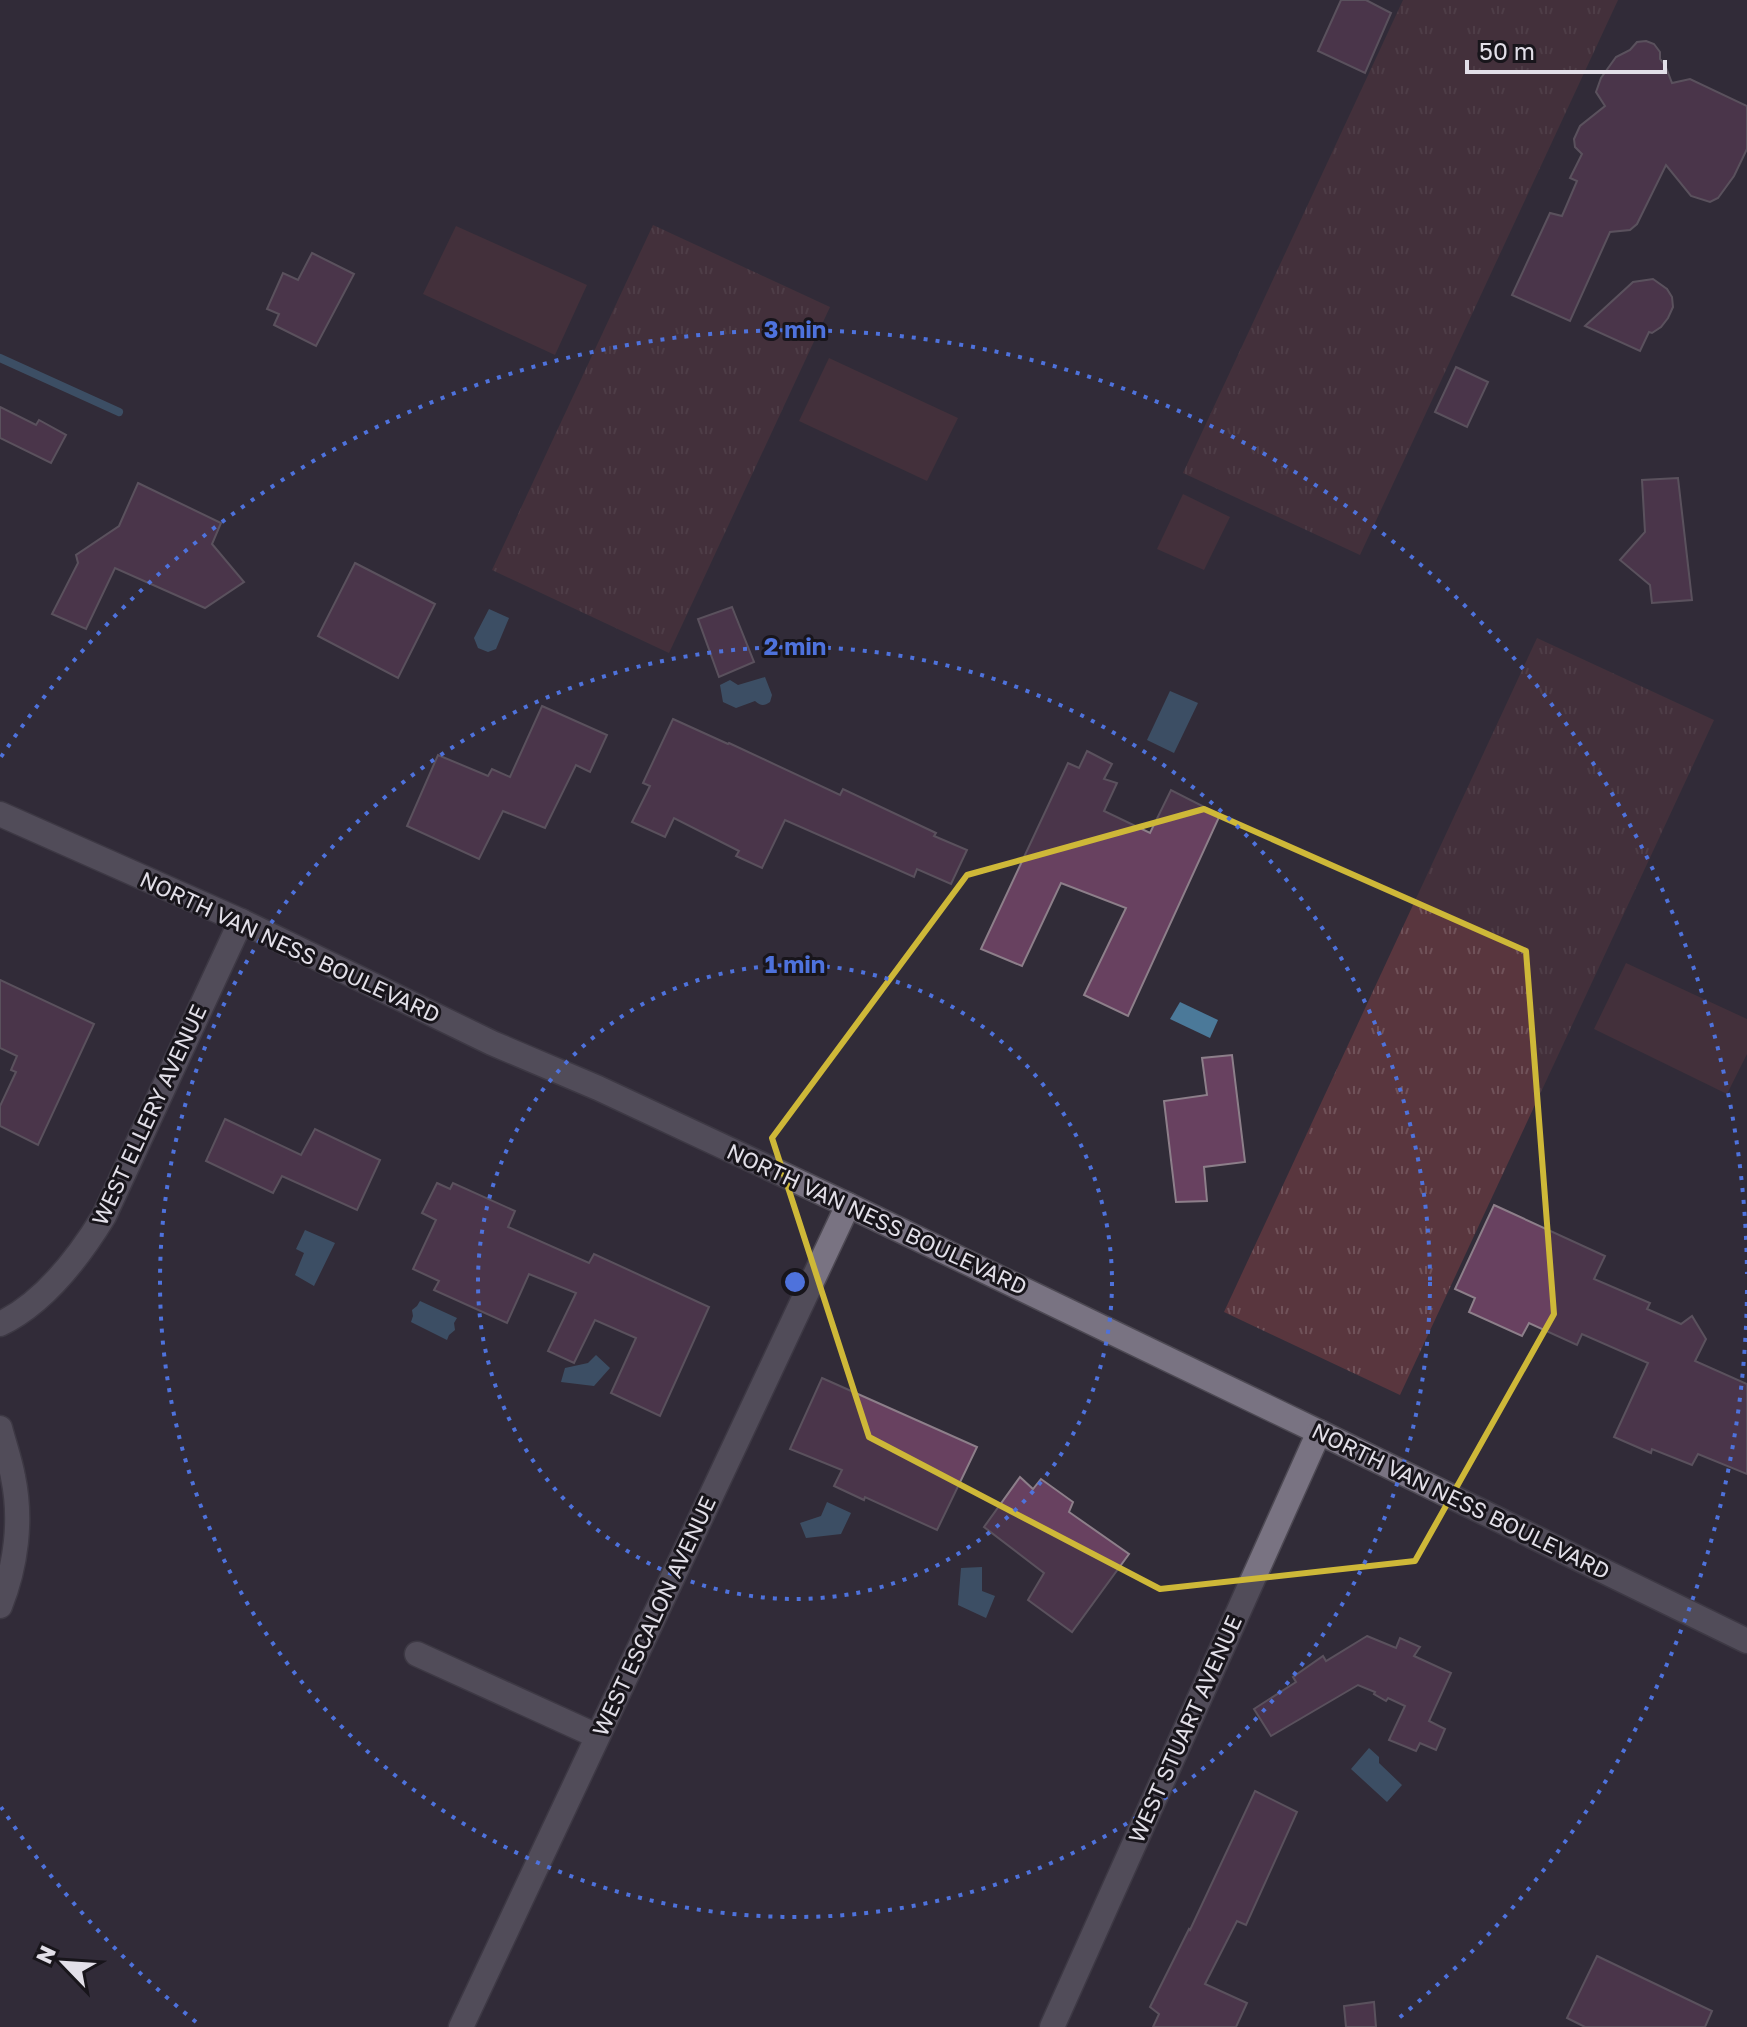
<svg xmlns="http://www.w3.org/2000/svg" width="1747" height="2027" font-family="'Golos Text',sans-serif">
  <style>
    .grass { fill: url(#grass-tufts) }
    .pitch { fill: #59363e }
    .water { fill: #4b7999 }
    .lines { fill: none; stroke-linecap: round; stroke-linejoin: round }
    .stream { stroke: #4b7999; stroke-width: 8 }
    .building { fill: #684160; stroke: #8d7f8a; stroke-width: 2 }
    .minor-casing { stroke: #4d4953; stroke-width: 27 }
    .minor { stroke: #797382; stroke-width: 24 }
    .marked { fill: none; stroke: #ceb838; stroke-width: 6; stroke-linejoin: round }
    .ring { fill: none; stroke: #4e72dc; stroke-width: 4; stroke-dasharray: 4 8 }
    .labels { text-anchor: middle; stroke-width: 6; stroke-linejoin: round; paint-order: stroke }
    .street-label { font-size: 22px; fill: #e2dfe8; stroke: #18151b }
    .centre { fill: #4e72dc; stroke: #18151b; stroke-width: 4 }
    .ring-label { font-size: 24px; text-anchor: middle; font-weight: bold; fill: #4e72dc; stroke: #18151b; stroke-width: 6; stroke-linejoin: round; paint-order: stroke }
  </style>
  <defs>
    <pattern id="grass-tufts" width="24" height="20" patternUnits="userSpaceOnUse" patternTransform="scale(2)"><rect width="24" height="20" fill="#59363e"/><path d="M3 7l-1-3M5 7V3M7 7l1-3M15 17l-1-3M17 17v-4M19 17l1-3" fill="none" stroke="#71535a"/></pattern>
  </defs>
  <rect width="100%" height="100%" fill="#312c38"/>
  <g class="grass">
    <path d="M1403,0H1618L1360,555L1183,473Z"/>
    <path d="M653,225L830,307L669,653L492,570Z"/>
    <path d="M1537,638L1714,720L1400,1395L1224,1312Z"/>
  </g>
  <g class="pitch">
    <path d="M456,226L587,285L555,355L423,294Z"/>
    <path d="M829,358L958,418L927,481L799,421Z"/>
    <path d="M1183,494L1230,517L1204,570L1157,549Z"/>
    <path d="M1626,963L1747,1019V1054L1727,1094L1594,1029Z"/>
  </g>
  <g class="water">
    <path d="M489,609L509,618L496,649L488,652L478,648L474,638Z"/>
    <path d="M765,677L772,695L770,702C764,706 761,706 755,701L736,708L723,702L720,685L730,680L738,685Z"/>
    <path d="M1170,691L1198,703L1174,753L1147,740Z"/>
    <path d="M1180,1002L1218,1020L1210,1038L1170,1019Z"/>
    <path d="M305,1230L335,1243L314,1286L295,1275L304,1253L296,1249Z"/>
    <path d="M420,1301L457,1318L454,1323L455,1330L449,1335L447,1340L411,1322L413,1316L412,1310L417,1306Z"/>
    <path d="M596,1355L610,1368L594,1386L561,1382L565,1368L588,1363Z"/>
    <path d="M827,1502L851,1513L841,1534L806,1538L800,1523L821,1516Z"/>
    <path d="M982,1567V1591L995,1596L986,1618L958,1605L961,1568Z"/>
    <path d="M1369,1748L1379,1757V1763L1402,1785L1387,1802L1351,1769Z"/>
  </g>
  <g class="lines">
    <path class="stream" d="M0,358L119,412"/>
  </g>
  <g class="building">
    <path d="M1341,0H1366L1391,13L1365,73L1318,51Z"/>
    <path d="M1646,41L1654,44L1660,52V59L1665,65L1672,83L1690,79L1747,106V149L1734,176L1718,198L1710,202L1691,196L1666,165L1637,224L1630,230L1610,232L1570,321L1512,295L1550,213L1562,216L1577,181L1570,178L1582,154L1575,147L1574,139L1580,126L1605,106L1596,92L1601,78L1616,57L1630,50L1637,42Z"/>
    <path d="M312,253L354,274L316,346L274,325L279,314L267,309L283,273L298,280Z"/>
    <path d="M1653,279L1667,289L1672,297L1673,307L1668,318L1661,327L1652,333L1649,332L1640,351L1585,326L1633,282Z"/>
    <path d="M1456,367L1488,382L1467,427L1435,412Z"/>
    <path d="M0,407L36,425L39,420L66,435L51,463L0,438Z"/>
    <path d="M1678,478L1692,600L1652,603L1650,585L1620,560L1645,532L1642,480Z"/>
    <path d="M138,483L221,523L212,544L244,582L205,608L115,568L86,629L52,614L78,563L76,555L119,526Z"/>
    <path d="M355,563L435,604L398,678L318,636Z"/>
    <path d="M732,607L754,662L719,677L698,619Z"/>
    <path d="M542,706L607,735L590,772L576,765L545,828L503,811L479,859L407,826L438,755L488,776L492,769L510,777Z"/>
    <path d="M673,719L728,744L729,743L840,795L843,789L936,833L934,836L967,850L951,884L917,869L914,877L785,820L762,868L736,856L739,851L674,818L665,837L632,822L650,786L643,783Z"/>
    <path d="M1087,751L1112,764L1104,779L1117,783L1104,811L1150,833L1171,790L1220,815L1128,1016L1084,995L1126,908L1061,883L1022,966L981,949L1068,763L1079,768Z"/>
    <path d="M0,980L94,1024L38,1145L0,1126V1106L16,1072L11,1070L17,1056L0,1048Z"/>
    <path d="M1232,1055L1245,1162L1204,1167L1207,1201L1176,1202L1164,1101L1207,1095L1202,1058Z"/>
    <path d="M225,1119L301,1155L315,1129L380,1160L357,1210L282,1176L273,1193L206,1161Z"/>
    <path d="M437,1183L450,1189L453,1183L515,1211L508,1227L589,1263L594,1254L709,1307L660,1416L611,1393L636,1338L595,1320L574,1363L548,1351L576,1293L529,1274L507,1323L434,1290L439,1281L413,1269L436,1220L422,1213Z"/>
    <path d="M1494,1205L1605,1256L1594,1279L1650,1303L1647,1309L1681,1324L1692,1316L1706,1339L1695,1361L1747,1384V1474L1698,1454L1692,1465L1652,1449L1651,1453L1614,1437L1648,1363L1582,1334L1577,1345L1529,1323L1522,1336L1469,1312L1475,1298L1455,1289Z"/>
    <path d="M822,1378L977,1447L937,1530L865,1497L864,1500L834,1486L842,1470L790,1449Z"/>
    <path d="M1020,1477L1033,1489L1041,1479L1073,1502L1069,1512L1129,1554L1072,1632L1028,1600L1044,1573L984,1527Z"/>
    <path d="M1367,1636L1396,1648L1400,1638L1420,1647L1414,1656L1451,1673L1429,1721L1445,1729L1436,1750L1420,1743L1416,1751L1389,1740L1405,1706L1388,1698L1386,1701L1374,1694L1375,1692L1358,1685L1271,1736L1254,1709L1296,1682L1293,1677L1323,1656L1326,1661Z"/>
    <path d="M1255,1791L1297,1812L1246,1925L1237,1921L1205,1984L1247,2003L1236,2027H1153L1159,2014L1150,2007L1189,1929L1190,1930Z"/>
    <path d="M1597,1956L1712,2011L1705,2027H1585L1567,2018Z"/>
    <path d="M1374,2002L1376,2027H1346L1344,2006Z"/>
  </g>
  <g class="lines">
    <g class="minor-casing">
      <g id="minor">
        <path d="M0,814L241,921L492,1043L598,1088L848,1205L1319,1432L1747,1641"/>
        <path d="M0,1324C44,1303 79,1257 104,1216L241,921"/>
        <path d="M0,1428C4,1444 10,1460 13,1477C22,1520 16,1566 0,1606"/>
        <path d="M417,1654L597,1736"/>
        <path d="M461,2027L848,1205"/>
        <path d="M1052,2027L1319,1432"/>
      </g>
    </g>
    <use href="#minor" class="minor"/>
  </g>
  <path d="M0 0H1747V2027H0ZM1204,809L1526,951L1554,1314L1415,1561L1160,1589L869,1437L772,1138L967,875Z" fill="#312c38" fill-opacity=".55" fill-rule="evenodd"/>
  <path class="marked" d="M1204,809L1526,951L1554,1314L1415,1561L1160,1589L869,1437L772,1138L967,875Z"/>
  <g class="ring">
    <circle cx="795" cy="1282" r="317"/>
    <circle cx="795" cy="1282" r="635"/>
    <path d="M1747 1290A952 952 0 0 1 1394 2022M196 2022A952 952 0 0 1 1 1807M1 757A952 952 0 0 1 1747 1274"/>
  </g>
  <g class="labels">
    <g class="street-label">
      <text transform="translate(290 947) rotate(25)" y="8">NORTH VAN NESS BOULEVARD</text>
      <text transform="translate(149 1115) rotate(-65)" y="8">WEST ELLERY AVENUE</text>
      <text transform="translate(877 1219) rotate(25)" y="8">NORTH VAN NESS BOULEVARD</text>
      <text transform="translate(1461 1501) rotate(26)" y="8">NORTH VAN NESS BOULEVARD</text>
      <text transform="translate(654 1616) rotate(-65)" y="8">WEST ESCALON AVENUE</text>
      <text transform="translate(1185 1729) rotate(-66)" y="8">WEST STUART AVENUE</text>
    </g>
  </g>
  <circle cx="795" cy="1282" r="12" class="centre"/>
  <g class="ring-label">
    <text x="795" y="338">3 min</text>
    <text x="795" y="655">2 min</text>
    <text x="795" y="973">1 min</text>
  </g>
  <g transform="translate(64 1963) rotate(295)" stroke="#18151b" stroke-width="6" paint-order="stroke">
  <path d="M0-6L14 30L0 20L-14 30Z" fill="#e2dfe8"/>
  <text y="-12" font-size="22" font-weight="bold" text-anchor="middle" fill="#e2dfe8">N</text>
  </g>
  <path d="M1467 60v12h198v-12" fill="none" stroke="#e2dfe8" stroke-width="4"/>
  <text x="1479" y="60" font-size="24" fill="#e2dfe8" stroke="#18151b" stroke-width="6" paint-order="stroke">50 m</text>
</svg>
